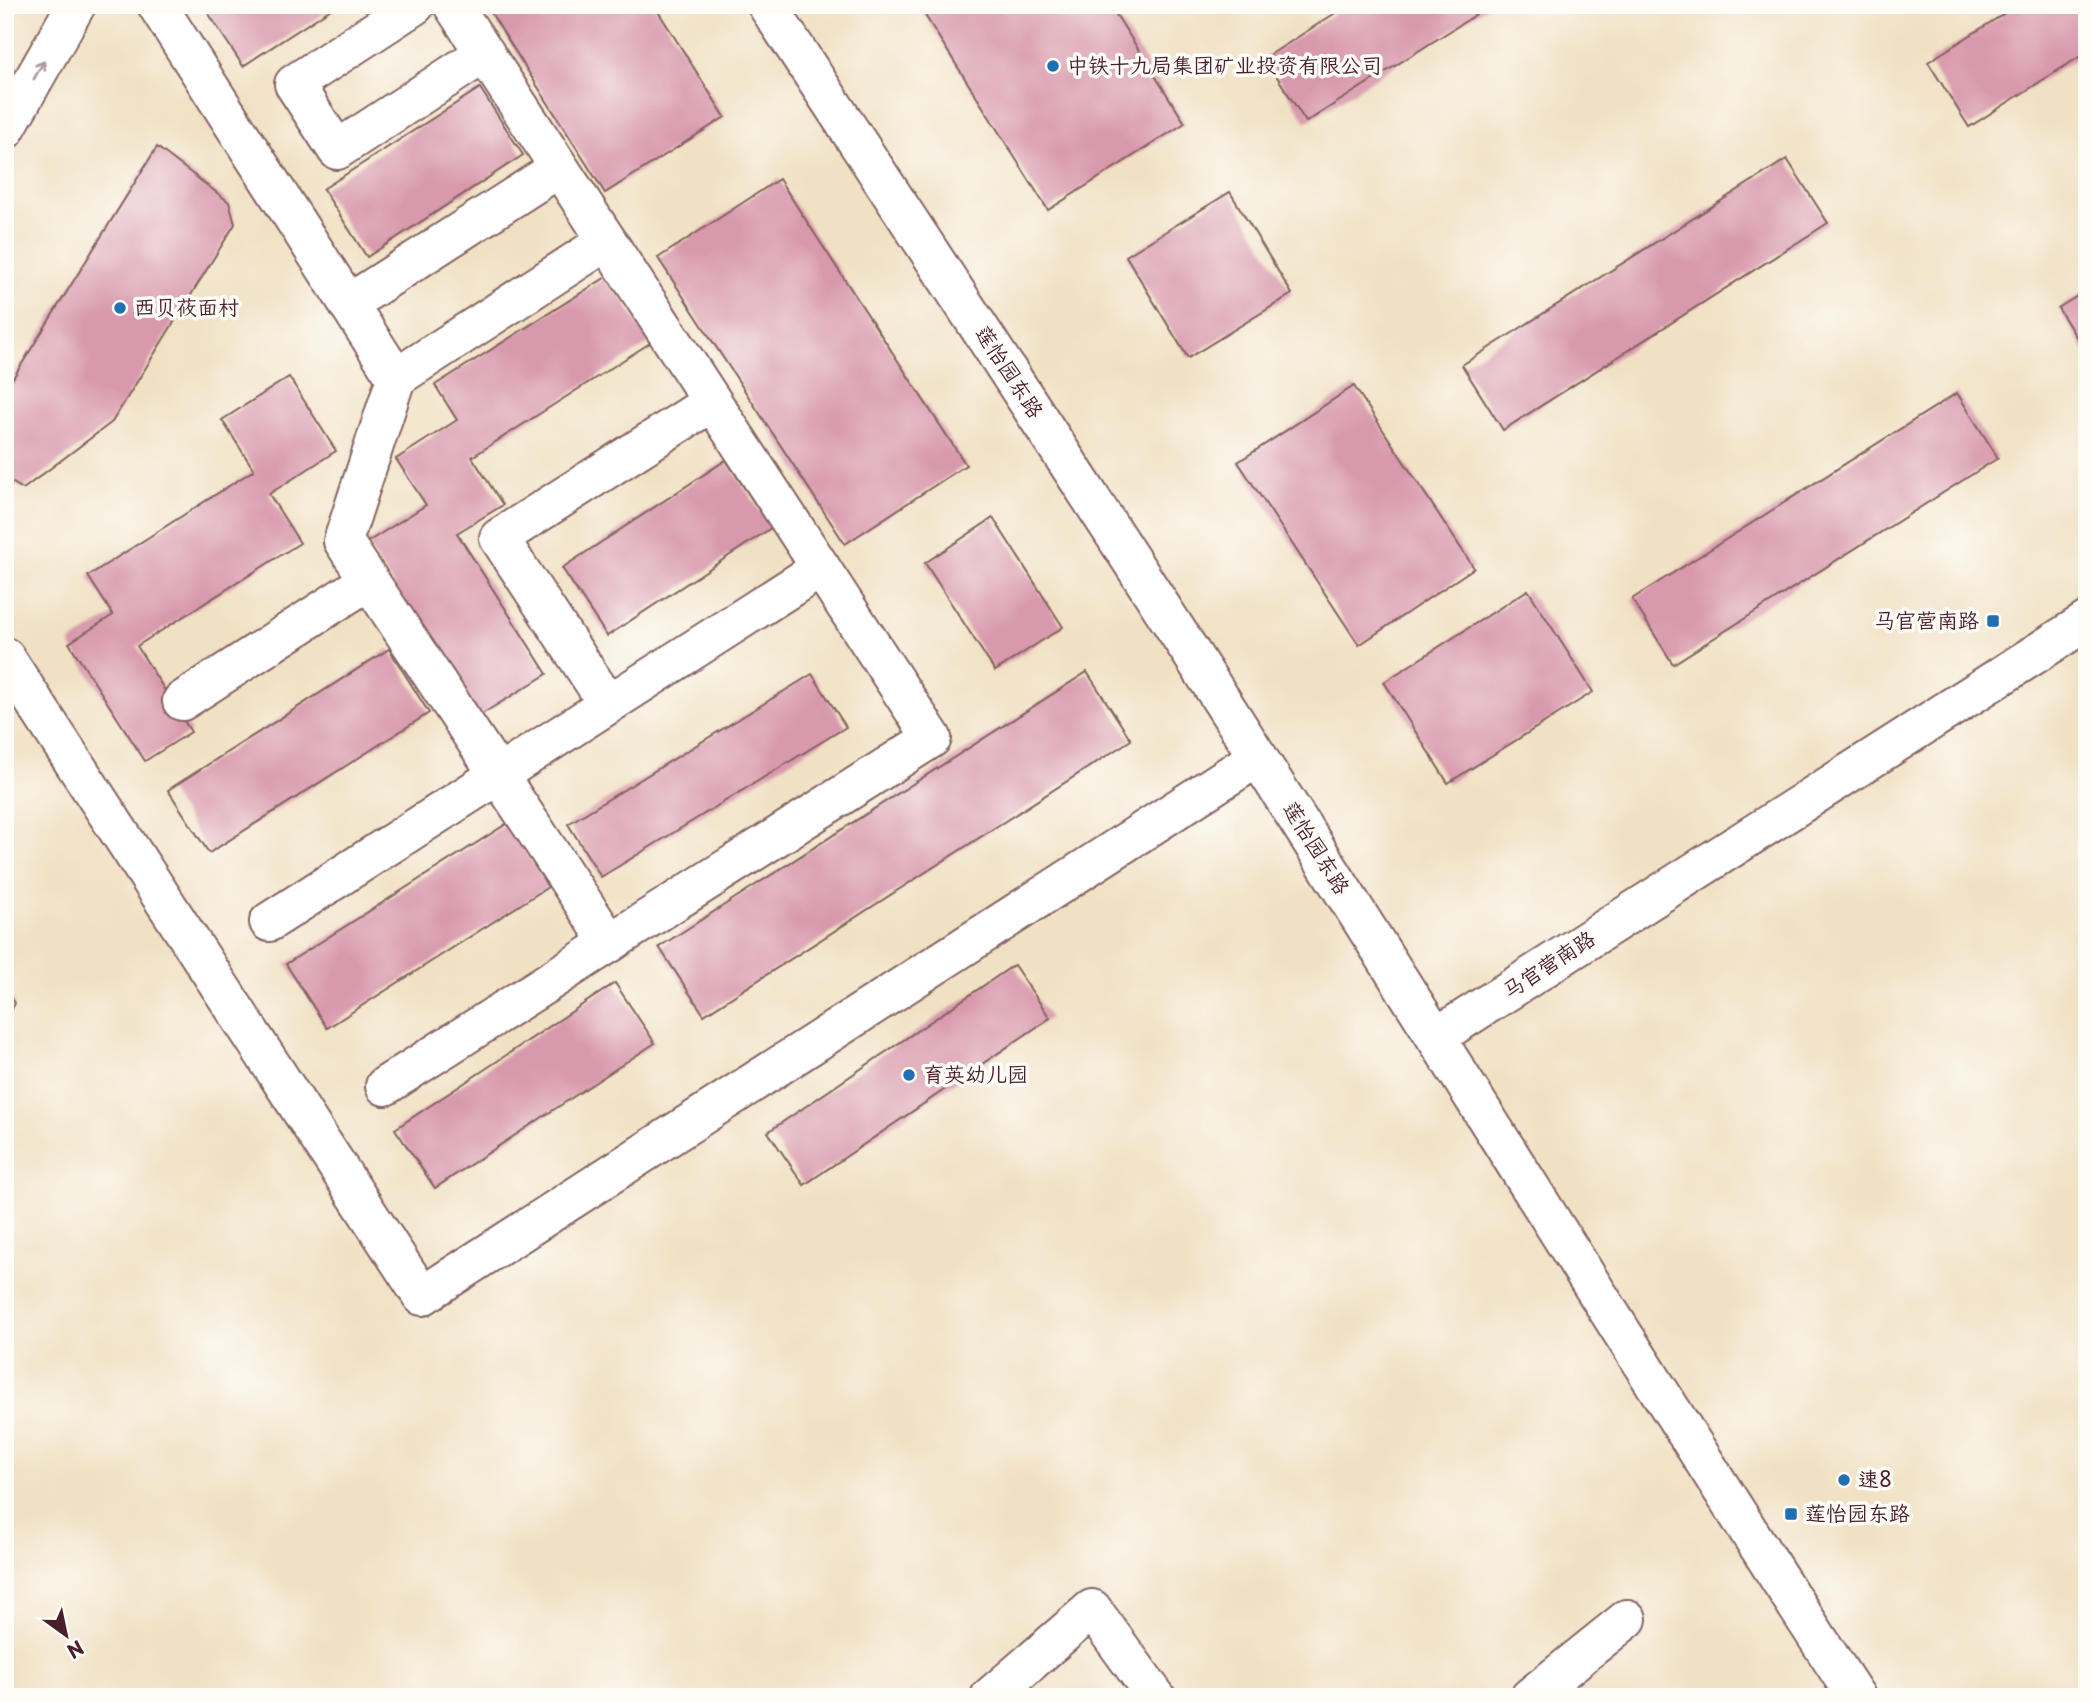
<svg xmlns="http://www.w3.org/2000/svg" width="2092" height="1702" font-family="'Playpen Sans','LXGW WenKai TC',sans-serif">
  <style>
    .building { fill: #d899ac }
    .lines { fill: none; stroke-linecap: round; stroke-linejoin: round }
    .minor-casing { stroke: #846361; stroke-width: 42 }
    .minor { stroke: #fff; stroke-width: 38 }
    .oneway { stroke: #ae9aa0 }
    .poi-dot { fill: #1f6fb2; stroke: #fdfcf7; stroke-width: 2.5 }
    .labels { text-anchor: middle; stroke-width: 7; stroke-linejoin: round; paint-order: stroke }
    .poi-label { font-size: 21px; fill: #4a1f2b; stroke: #fdfcf7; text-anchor: start }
    .street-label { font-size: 21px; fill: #4a1f2b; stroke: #fdfcf7 }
  </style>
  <rect width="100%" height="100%" fill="#fdfcf7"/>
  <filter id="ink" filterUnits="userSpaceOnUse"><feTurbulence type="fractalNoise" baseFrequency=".0143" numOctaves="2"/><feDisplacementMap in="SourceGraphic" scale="14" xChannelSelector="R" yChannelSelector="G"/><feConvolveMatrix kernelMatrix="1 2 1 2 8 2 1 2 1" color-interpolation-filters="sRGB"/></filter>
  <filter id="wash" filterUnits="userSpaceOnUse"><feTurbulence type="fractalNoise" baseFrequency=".00686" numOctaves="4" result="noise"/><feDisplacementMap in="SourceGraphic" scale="28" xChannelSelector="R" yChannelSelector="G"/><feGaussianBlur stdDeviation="1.57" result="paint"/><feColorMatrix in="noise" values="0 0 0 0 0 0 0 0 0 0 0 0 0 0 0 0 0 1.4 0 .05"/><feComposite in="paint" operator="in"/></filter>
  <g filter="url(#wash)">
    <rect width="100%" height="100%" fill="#f1e1c4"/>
    <g id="blocks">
      <g class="building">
        <path d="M203,5H337L243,66Z"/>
        <path d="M486,5H654L725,117L605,193Z"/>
        <path d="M926,5H1110L1185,123L1048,210L921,9Z"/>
        <path d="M1348,5H1491L1306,122L1265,58Z"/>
        <path d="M2018,5H2087V52L1969,127L1928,62Z"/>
        <path d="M480,88L523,155L367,257L323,189Z"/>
        <path d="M157,147L229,202L235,224L112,422L23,489L5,478V391Z"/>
        <path d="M1787,159L1828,223L1503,430L1462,365Z"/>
        <path d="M779,179L966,465L845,544L658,258Z"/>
        <path d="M1230,192L1292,294L1188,358L1126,256Z"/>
        <path d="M608,276L650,343L472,457L503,505L457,533L547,674L477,717L366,543L426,505L396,459L457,420L435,385Z"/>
        <path d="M2087,290V354L2058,308Z"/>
        <path d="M289,377L336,451L269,494L300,543L137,646L191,732L145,761L69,643L113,615L88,576L254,470L222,420Z"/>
        <path d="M1354,386L1474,568L1359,645L1238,462Z"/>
        <path d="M1957,393L1998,458L1673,664L1632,599Z"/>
        <path d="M726,460L771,528L607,636L562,568Z"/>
        <path d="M993,518L1063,627L995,671L925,563Z"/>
        <path d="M1528,590L1593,692L1448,783L1384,682Z"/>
        <path d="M389,649L429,713L209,853L168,790Z"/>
        <path d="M1087,672L1131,740L704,1015L659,947Z"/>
        <path d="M812,674L846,727L601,877L568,824Z"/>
        <path d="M508,823L548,887L327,1028L286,964Z"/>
        <path d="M1014,965L1050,1018L804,1185L768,1132Z"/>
        <path d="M615,983L655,1043L435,1188L395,1129Z"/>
        <path d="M5,989L15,1003L5,1022Z"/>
      </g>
    </g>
  </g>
  <g filter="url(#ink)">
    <use href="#blocks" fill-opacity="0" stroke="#846361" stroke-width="2"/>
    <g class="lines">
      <g class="minor-casing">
        <g id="minor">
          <path d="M157,5L396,378L607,241"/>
          <path d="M415,5L294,84L337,150L485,53"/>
          <path d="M767,5C932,256 1098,506 1259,759C1459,1071 1653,1387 1856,1697"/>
          <path d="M5,130L76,5"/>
          <path d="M348,304L559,168"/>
          <path d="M396,378L343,541L610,943"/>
          <path d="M5,657L422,1296L1258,757"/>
          <path d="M182,701L368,581"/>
          <path d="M608,704L499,538L712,402"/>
          <path d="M269,922L821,568"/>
          <path d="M1436,1037L2087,621"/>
          <path d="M385,1086L932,738L453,5"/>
          <path d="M990,1697L1092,1609L1156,1697"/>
          <path d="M1530,1697L1627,1619"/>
        </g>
      </g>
      <use href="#minor" class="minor"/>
    </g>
    <defs><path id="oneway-shaft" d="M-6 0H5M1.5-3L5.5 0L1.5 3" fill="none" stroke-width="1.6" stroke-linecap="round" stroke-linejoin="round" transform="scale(1.75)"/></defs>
    <use class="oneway" href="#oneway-shaft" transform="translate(39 70) rotate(-60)"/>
  </g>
  <g class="poi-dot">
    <circle cx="1053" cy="66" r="7"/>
    <circle cx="120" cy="308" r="7"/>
    <rect x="1986" y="614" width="14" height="14" rx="3.5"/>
    <circle cx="909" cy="1075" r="7"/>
    <circle cx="1844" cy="1480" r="7"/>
    <rect x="1784" y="1507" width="14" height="14" rx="3.5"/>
  </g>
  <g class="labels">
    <g class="poi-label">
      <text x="1067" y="73">中铁十九局集团矿业投资有限公司</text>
      <text x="134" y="315">西贝莜面村</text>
      <text x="1979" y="628" text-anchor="end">马官营南路</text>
      <text x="923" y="1082">育英幼儿园</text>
      <text x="1858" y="1487">速8</text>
      <text x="1805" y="1521">莲怡园东路</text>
    </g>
    <g class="street-label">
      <text transform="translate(1009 372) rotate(57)" y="7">莲怡园东路</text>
      <text transform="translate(1316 848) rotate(58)" y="7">莲怡园东路</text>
      <text transform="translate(1549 965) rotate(-33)" y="7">马官营南路</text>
    </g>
  </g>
  <rect width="2092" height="1702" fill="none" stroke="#fdfcf7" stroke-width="28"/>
  <g transform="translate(66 1635) rotate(147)" stroke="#fdfcf7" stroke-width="5" paint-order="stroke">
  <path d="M0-5L12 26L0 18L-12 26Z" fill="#4a1f2b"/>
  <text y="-10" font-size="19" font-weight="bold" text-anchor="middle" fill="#4a1f2b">N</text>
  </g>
</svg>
